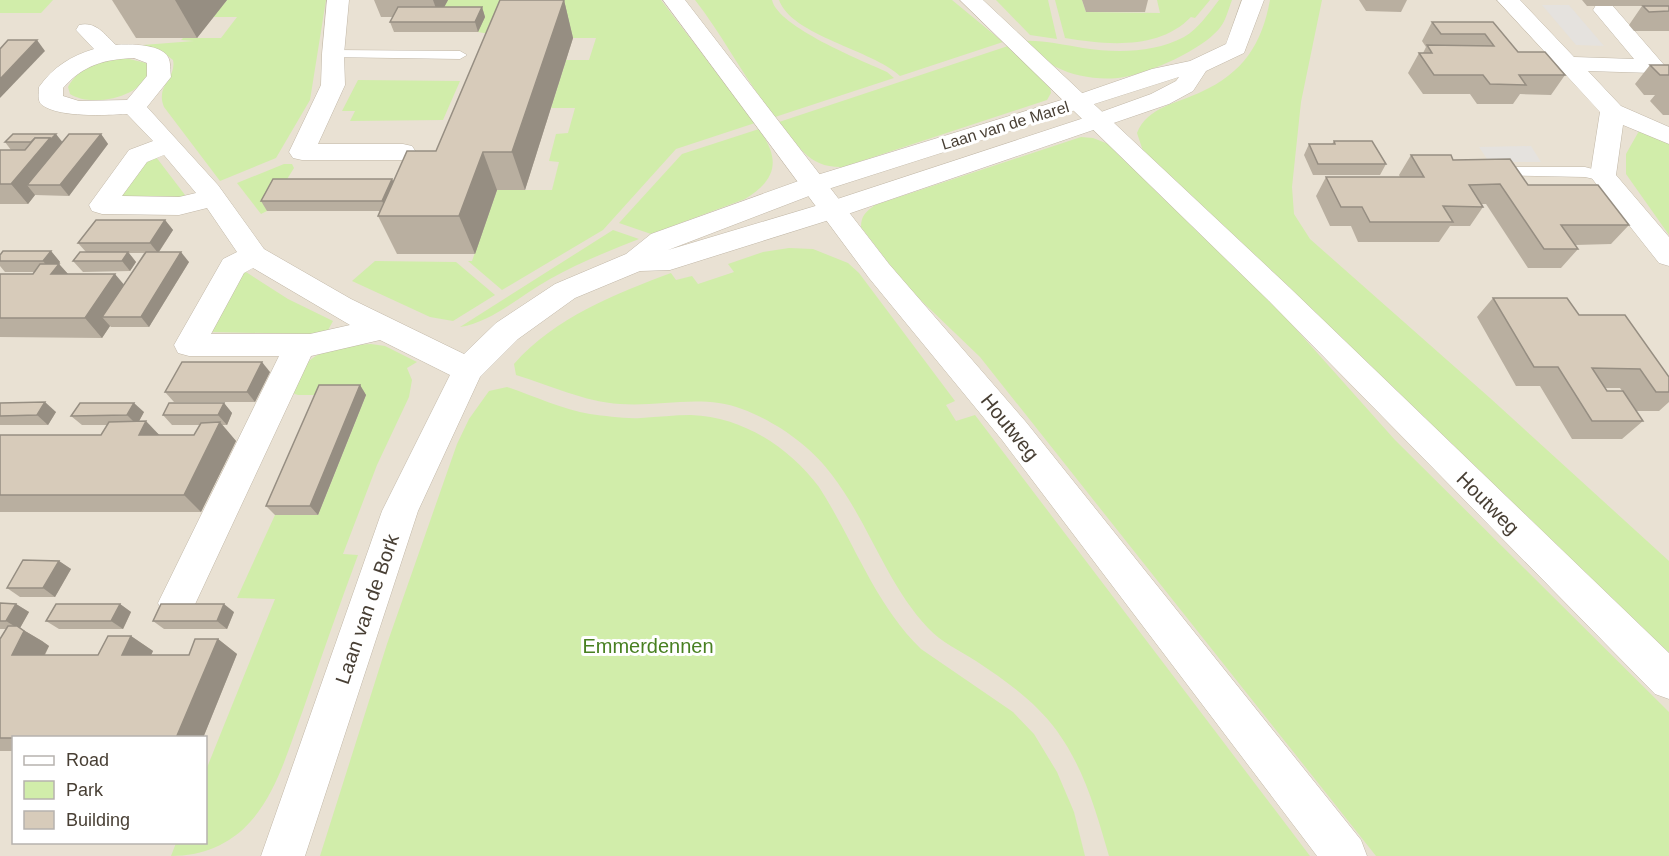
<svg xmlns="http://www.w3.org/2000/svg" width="1669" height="856" font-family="Helvetica,sans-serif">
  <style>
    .residential { fill: #e9e1d3; fill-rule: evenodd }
    .green { fill: #d1edaa }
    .parking { fill: #e5e2de }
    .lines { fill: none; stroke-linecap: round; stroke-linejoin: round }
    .service-casing { stroke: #c1b7a7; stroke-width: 1 }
    .minor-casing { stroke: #c1b7a7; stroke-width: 1 }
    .tertiary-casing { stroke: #c1b7a7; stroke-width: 1 }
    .service { fill: #fff; fill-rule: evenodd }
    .minor { fill: #fff; fill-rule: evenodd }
    .tertiary { fill: #fff; fill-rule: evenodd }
    .wall { fill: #b9afa0; fill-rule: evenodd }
    .shaded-wall { fill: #968e82 }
    .building { fill: #d7cbba; stroke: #968e82; stroke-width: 1.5 }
    .labels { text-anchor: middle; stroke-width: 6; stroke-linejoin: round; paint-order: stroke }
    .far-street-label { font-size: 16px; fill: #483f34; stroke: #fff }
    .street-label { font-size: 20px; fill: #483f34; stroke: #fff }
    .park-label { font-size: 20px; fill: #488021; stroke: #fff }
  </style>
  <rect width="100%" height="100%" fill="#f4efe5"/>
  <path class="residential" d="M0,0H1669V856H0ZM14,738H206V842H14Z"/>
  <g class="green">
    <path d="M0,0H53L41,13H0Z"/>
    <path d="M227,0H326L310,100L276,158L220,181L164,107C155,85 177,79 173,60L160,50L130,46L194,41L181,40L183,38H221L237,17H213Z"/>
    <path d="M447,0H661L755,123L676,149L603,230L502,290L468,261H472L497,190H552L559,162L549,161L556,134L568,133L575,108H551L566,60H589L596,38H511L478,32L439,17Z"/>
    <path d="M695,0H772C778,27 861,60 887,72L894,78L775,117C745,80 724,37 695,0Z"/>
    <path d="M779,0H952L1003,42L900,76C873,50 792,36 779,0Z"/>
    <path d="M996,0H1048L1057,39L1030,35Z"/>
    <path d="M1055,0H1082L1086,12L1160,13L1157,0H1210L1195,18L1191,17C1159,50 1107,45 1065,38Z"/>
    <path d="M1219,0H1232C1228,10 1226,21 1219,29C1200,51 1151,72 1124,77C1103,81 1075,77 1056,67C1043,61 1033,50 1023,41C1043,40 1063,45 1083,48C1116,53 1154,53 1184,37C1198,29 1209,13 1219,0Z"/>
    <path d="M1270,0H1322L1301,102L1292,187L1294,214L1310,239L1490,398L1669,561V653L1143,151L1137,133C1147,107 1178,103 1201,92C1243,73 1262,44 1270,0Z"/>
    <path d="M1008,46L1050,86L1051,93L1047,100L843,167C808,168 799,146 779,122Z"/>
    <path d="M125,58L146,63L149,69C144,98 91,108 70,94L68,87C79,66 103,61 125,58Z"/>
    <path d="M358,80L460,81L443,120L350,121L355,111H342Z"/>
    <path d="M759,129C780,159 778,179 745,199L651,234L619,223L682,154Z"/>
    <path d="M1639,131L1669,143V235L1626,174V154Z"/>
    <path d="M1081,137L1093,138L1111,145L1269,299L1395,440L1669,712V856H1376L980,357L906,286L861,227C861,215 867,211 875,205Z"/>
    <path d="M156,157L185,195V197L121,196C130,183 140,161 156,157Z"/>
    <path d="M284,164H292L294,168L267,211L261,214L237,183Z"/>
    <path d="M613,230L639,239C609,251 578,263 550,279C519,296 494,321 460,327Z"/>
    <path d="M789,248L813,249L848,263L859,273L955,401L946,405L956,421L975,415L1310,856H1109C1096,812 1085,770 1057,731C1036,702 1006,681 976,661C960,651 941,642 928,628C886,583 869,523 832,475C811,446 775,421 742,409C702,394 661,407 620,404C585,402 549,385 516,375L514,364C554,318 617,293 671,273L676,280L692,276L698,284L734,272L728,264L763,252Z"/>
    <path d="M375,261L456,262L495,295L453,321L430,317L352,281Z"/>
    <path d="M246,272L288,299L333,321L327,332L315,334L209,332L243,273Z"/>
    <path d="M371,344L385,346L417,362L407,368L412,380L409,397L377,465L343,554L358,555C339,606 321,658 303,710C289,747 278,790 251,821C230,845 202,856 171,856L176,843L206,842V770L275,599L237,598L275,515H318L366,395H298L292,393C296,384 300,370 307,363C322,347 351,345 371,344Z"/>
    <path d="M507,387C534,396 563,410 590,414C606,416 625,419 641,418C658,417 674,415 691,415C743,417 789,447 819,487C854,541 874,603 921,649L1013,712L1034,734L1057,772L1074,812L1085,856H320L387,644L457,444L469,419L489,391Z"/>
  </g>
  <g class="parking">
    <path d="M1542,5H1569L1604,46L1576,45Z"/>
    <path d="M1531,146L1541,162H1489L1479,147Z"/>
  </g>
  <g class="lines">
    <g class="service-casing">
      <g id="service">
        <path d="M333,50L460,51L467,55L460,59L328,57L326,54Z"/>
        <path d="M1495,167H1585L1608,173L1611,176L1603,181L1585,177L1490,175L1487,172L1490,169Z"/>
      </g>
    </g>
    <g class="minor-casing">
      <g id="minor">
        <path d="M327,0H349L344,54L345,85L318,144H403L412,146L416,152L412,158L403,160H302L293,158L289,152L321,85L322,54Z"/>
        <path d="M1242,0H1264L1244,53L1206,71L1193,91L1169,104L842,216L670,270L640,271L575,298L518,339L480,377L418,511L305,856H261L382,511L450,375L380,340L311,356L190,615L177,620L164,615L158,603L279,356H189L178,353L174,345L223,259L237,252L207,208L179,215L102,214L92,211L89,205L129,150L153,141L127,114C106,115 60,118 42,105C37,101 39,93 39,87C53,67 71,56 94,49L76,30L79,25C96,21 104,34 116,45C129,44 161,44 168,57C171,62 170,71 171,77L147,107L218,185L264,249L351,299L464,354L496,323L555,284L626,254L651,234L804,179L1071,97L1152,69L1190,61L1226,44ZM134,58L147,63V76L127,100L79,101L63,96V88C83,65 105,59 134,58ZM1179,77L1176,81L1151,94L1090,116L822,204L668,250L822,191ZM164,155L196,193L179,197L122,196L147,162ZM253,268L350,325L310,334H211L244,273Z"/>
        <path d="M1497,0H1520L1574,57L1634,59L1593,10L1596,5L1604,3L1612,5L1665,66L1661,71L1653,73L1588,71L1621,106L1669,127V144L1623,125L1616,175L1669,237V266L1659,263L1590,176L1600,112Z"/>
      </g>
    </g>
    <g class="tertiary-casing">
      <g id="tertiary">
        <path d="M663,0H685L889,264L1026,422L1361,840L1367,856H1317L1002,440L869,278Z"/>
        <path d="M960,0H983L1289,287L1669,653V699L1655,694L1269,301Z"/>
      </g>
    </g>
    <use href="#service" class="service"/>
    <use href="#minor" class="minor"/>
    <use href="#tertiary" class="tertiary"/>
  </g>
  <g class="wall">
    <path d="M112,0H227L197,38H136Z"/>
    <path d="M374,0H448L444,7H482L485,17L478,32H394L390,22L393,17H381Z"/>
    <path d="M564,0L573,38L525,190H497L475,254H397L378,216L380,211H267L261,201L392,179L393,181L436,151Z"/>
    <path d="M1082,0H1148L1145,12H1086Z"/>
    <path d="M1359,0H1407L1401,12L1366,11Z"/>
    <path d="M1582,0H1669V31H1634L1629,25L1642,6H1587Z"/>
    <path d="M1432,22H1493L1518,52L1565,75L1551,95L1520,94L1513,104H1477L1470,94H1423L1408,73L1419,53H1423L1426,47L1422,41Z"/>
    <path d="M1650,65H1669V115H1663L1650,101L1655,95H1644L1635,84Z"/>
    <path d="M101,134L108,144L69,196L35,195L28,204H0V150H11L5,142H62Z"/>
    <path d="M1334,141L1386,164L1380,175H1313L1304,155L1309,144H1332Z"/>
    <path d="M1411,155L1453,160L1528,185L1629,225L1611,244L1575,245L1578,249L1561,268H1528L1486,204H1482L1483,207L1470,226H1450L1439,242H1358L1351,226H1330L1316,196L1326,177H1400L1399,175Z"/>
    <path d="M165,220L173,230L159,252L189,262L149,327H111L110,326L102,338L0,337V274H33L35,272H5L0,266V255L51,251L60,262L59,264L68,274L124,285L144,253H129L136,262L130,271L83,272L73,261L86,252L78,243Z"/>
    <path d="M1493,298L1669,377V402L1659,411H1636L1643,421L1622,439H1572L1540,386H1516L1477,317ZM1605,388H1620L1622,391H1607Z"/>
    <path d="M270,372L255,402H174L165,392Z"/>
    <path d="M360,385L366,395L318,515H275L266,506Z"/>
    <path d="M0,403L56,412L48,425H0Z"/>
    <path d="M224,403L232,413L227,425H222L236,441L201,512H0V435H101L107,425H82L71,416L144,412L139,421L160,435H194L200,425H172L163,415Z"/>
    <path d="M59,561L71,569L55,597H20L7,588Z"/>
    <path d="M0,603L16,604L29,612L20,628L42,641L49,646L45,655H98L131,636L153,651L151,655H189L218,639L237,654L203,738H14V751H0V639L6,629H0Z"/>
    <path d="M120,604L131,612L123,629H59L46,621Z"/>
    <path d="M234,612L227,629H164L153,621Z"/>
  </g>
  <g class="shaded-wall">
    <path d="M175,0H227L197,38Z"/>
    <path d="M433,0H448L439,17Z"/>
    <path d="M564,0L573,38L525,190L512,152Z"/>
    <path d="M482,7L485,17L478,32L475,22Z"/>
    <path d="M37,40L45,51L0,98V79Z"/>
    <path d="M56,134L64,144L27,185L35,195L28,204L11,184L50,138Z"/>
    <path d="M101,134L108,144L69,196L60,185Z"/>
    <path d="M483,152L497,190L475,254L459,216Z"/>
    <path d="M392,179L397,190L387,211L382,201Z"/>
    <path d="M165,220L173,230L158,253L150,243Z"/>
    <path d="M51,251L60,262L52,272L43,261Z"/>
    <path d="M128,252L136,262L130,271L122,261Z"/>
    <path d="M181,252L189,262L149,327L141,317Z"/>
    <path d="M59,264L76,283L51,274Z"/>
    <path d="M115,274L131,293L102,317L110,326L102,338L85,318Z"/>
    <path d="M262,362L270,372L255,402L247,392Z"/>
    <path d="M360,385L366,395L318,515L310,506Z"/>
    <path d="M45,402L56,412L48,425L37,415Z"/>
    <path d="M134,403L144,412L137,425L127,415Z"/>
    <path d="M224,403L232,413L227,425L218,415Z"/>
    <path d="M146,421L164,440L139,435Z"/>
    <path d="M220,422L236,441L201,512L184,495Z"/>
    <path d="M59,561L71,569L55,597L43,588Z"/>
    <path d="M16,604L29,612L20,628L42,641L49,646L37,669L12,655L19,629L6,621Z"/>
    <path d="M120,604L131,612L123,629L111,621Z"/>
    <path d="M224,604L234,612L227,629L217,621Z"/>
    <path d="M131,636L153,651L144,670L122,655Z"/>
    <path d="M218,639L237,654L203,738H176Z"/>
  </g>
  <g class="building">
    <path d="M500,0H564L512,152H483L459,216H378L407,151H436Z"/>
    <path d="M1643,6H1669V11L1649,12Z"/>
    <path d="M398,7H482L475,22H390Z"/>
    <path d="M1432,22H1493L1518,52H1545L1565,75H1519L1526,85L1490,84L1483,75H1434L1419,53H1432L1427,45L1494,46L1485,34H1441Z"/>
    <path d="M8,40H37L0,79V49Z"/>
    <path d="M1650,65H1669V75H1660Z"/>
    <path d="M13,134H56L51,139L50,138H35L31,142H5Z"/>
    <path d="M69,134H101L60,185H27Z"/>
    <path d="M35,138H50L11,184H0V150H25Z"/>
    <path d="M1334,141H1372L1386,164H1318L1309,144H1335Z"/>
    <path d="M1411,155H1451L1453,160L1510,159L1528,185H1598L1629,225H1561L1578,249H1544L1500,184L1469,185L1483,207L1443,206L1453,222H1370L1362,207H1341L1326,177H1424Z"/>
    <path d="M273,179H392L382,201H261Z"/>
    <path d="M96,220H165L150,243H78Z"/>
    <path d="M3,251H51L43,261H0V255Z"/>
    <path d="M80,252H128L122,261H73Z"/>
    <path d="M146,252H181L141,317H102Z"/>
    <path d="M40,264H59L51,274H115L85,318H0V274H33Z"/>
    <path d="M1493,298H1567L1579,315H1625L1669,377V392H1656L1640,369L1592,368L1607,391H1623L1643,421H1592L1558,367H1534Z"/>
    <path d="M182,362H262L247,392H165Z"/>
    <path d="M319,385H360L310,506H266Z"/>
    <path d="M45,402L37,415L0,416V403Z"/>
    <path d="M80,403H134L127,415L71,416Z"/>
    <path d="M169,403H224L218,415H163Z"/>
    <path d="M146,421L139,435H194L201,423L220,422L184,495H0V435H101L109,422Z"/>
    <path d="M23,560L59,561L43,588H7Z"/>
    <path d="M0,603L16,604L6,621H0Z"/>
    <path d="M56,604H120L111,621H46Z"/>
    <path d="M161,604H224L217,621H153Z"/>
    <path d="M8,626H17L24,631L12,655H98L108,636H131L122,655H189L195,639H218L176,738H0V639Z"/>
  </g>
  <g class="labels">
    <g class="far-street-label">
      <text transform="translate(1005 125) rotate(-17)" y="6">Laan van de Marel</text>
    </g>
    <g class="street-label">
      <text transform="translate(1010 427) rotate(51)" y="7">Houtweg</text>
      <text transform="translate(1488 503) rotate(45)" y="7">Houtweg</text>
      <text transform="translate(367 609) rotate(-71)" y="7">Laan van de Bork</text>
    </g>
    <g class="park-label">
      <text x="648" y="653">Emmerdennen</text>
    </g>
  </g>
  <rect x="12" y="736" width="195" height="108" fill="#ffffff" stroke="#b6b2ae" stroke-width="1.5"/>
  <rect x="24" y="756" width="30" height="9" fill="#ffffff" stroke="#b6b2ae" stroke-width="1.5"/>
  <text x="66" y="766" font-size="18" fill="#483f34">Road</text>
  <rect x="24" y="781" width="30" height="18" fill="#d1edaa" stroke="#b6b2ae" stroke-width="1.5"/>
  <text x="66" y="796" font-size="18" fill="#483f34">Park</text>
  <rect x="24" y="811" width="30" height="18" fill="#d7cbba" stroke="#b6b2ae" stroke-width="1.5"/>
  <text x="66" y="826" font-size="18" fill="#483f34">Building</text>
</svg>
